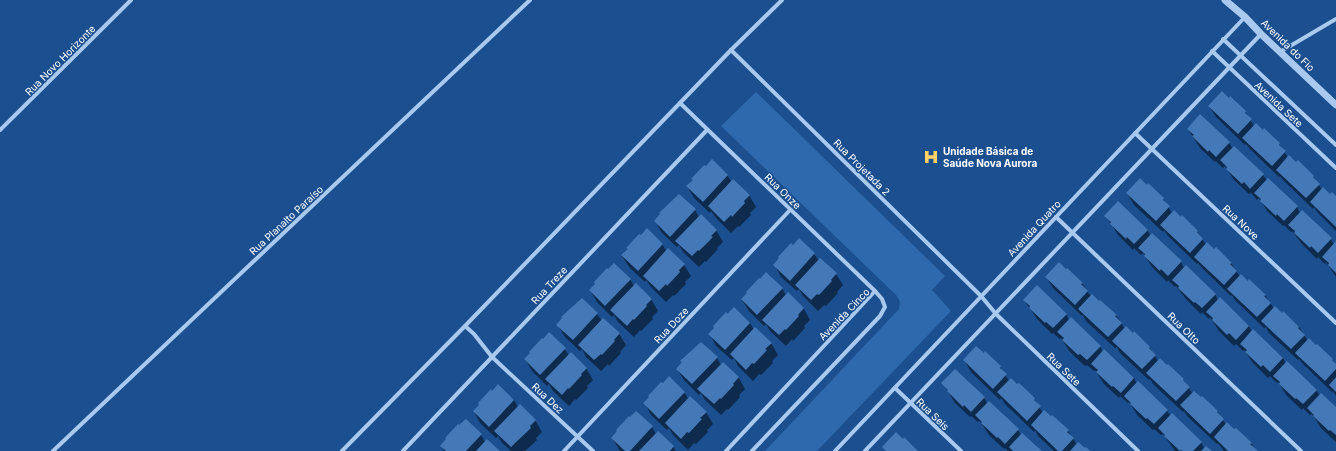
<svg xmlns="http://www.w3.org/2000/svg" width="1336" height="451" font-family="Inter,sans-serif">
  <style>
    .green { fill: #2e69ad }
    .shadow { fill: #0007 }
    .building { fill: #4478b7 }
    .lines { fill: none; stroke-linecap: round; stroke-linejoin: round }
    .minor { stroke: #a9c9ee; stroke-width: 4 }
    .tertiary { stroke: #a9c9ee; stroke-width: 7 }
    .labels { text-anchor: middle; stroke-width: 3; stroke-linejoin: round; paint-order: stroke }
    .street-label { font-size: 10px; fill: #fff; stroke: #1b4f8f }
    .poi-label { font-size: 10px; font-weight: bold; fill: #fff; stroke: #1b4f8f; text-anchor: start }
  </style>
  <rect width="100%" height="100%" fill="#1b4f8f"/>
  <path class="green" d="M756,92L945,276L932,290L951,311L817,451H765L899,309L900,302L897,296L721,126Z"/>
  <g class="shadow">
    <path d="M1209,106L1245,112L1254,126L1279,144L1288,158L1313,176L1322,190L1336,198V231L1318,213L1314,207L1313,209L1284,181L1280,176L1279,177L1250,149L1246,144L1245,145L1216,117Z"/>
    <path d="M1200,115L1229,143L1233,149L1234,147L1263,175L1267,181L1268,179L1297,207L1300,213L1302,211L1331,239L1334,245L1336,244V277L1326,262L1325,264L1318,257L1317,259L1302,244L1292,231L1291,232L1284,225L1283,226L1268,212L1259,198L1257,200L1251,193L1249,194L1234,180L1225,166L1223,168L1216,161L1215,162L1200,148L1188,129Z"/>
    <path d="M727,175L732,182L749,195L756,207L750,213L751,215L739,227L738,226L731,233L716,218L711,211L710,213L694,198L687,186Z"/>
    <path d="M1127,193L1163,199L1172,213L1197,231L1206,245L1231,263L1240,277L1265,295L1274,309L1299,327L1308,341L1332,359L1336,366V396L1333,391L1332,392L1303,364L1299,359L1298,360L1269,333L1266,327L1264,328L1235,300L1232,295L1231,296L1202,268L1198,263L1197,264L1168,236L1164,230L1163,232L1134,205Z"/>
    <path d="M695,210L699,217L716,230L723,242L717,248L718,249L706,262L705,261L699,267L683,252L679,245L677,247L662,233L655,221Z"/>
    <path d="M1106,216L1147,230L1151,236L1181,262L1184,268L1215,294L1218,300L1249,326L1252,332L1283,358L1286,364L1316,390L1320,396L1336,409V442L1321,428L1312,414L1310,415L1303,408L1302,410L1287,396L1278,382L1277,383L1270,376L1268,378L1253,363L1244,350L1243,351L1236,344L1234,346L1219,331L1210,317L1209,319L1202,312L1201,314L1186,299L1176,286L1175,287L1168,280L1167,282L1152,267L1143,253L1141,255L1134,248L1133,250L1118,235Z"/>
    <path d="M799,239L814,254L819,261L836,274L843,285L837,292L838,293L826,306L824,305L818,311L803,296L799,289L797,291L781,277L775,265Z"/>
    <path d="M662,244L667,252L684,265L691,276L685,282L686,284L674,296L673,295L666,302L651,287L646,280L645,282L629,267L622,256Z"/>
    <path d="M1046,277L1082,283L1091,297L1116,315L1125,329L1133,334L1134,333L1150,348L1158,361L1183,379L1192,393L1217,411L1226,425L1251,443L1256,451H1224L1218,443L1217,444L1188,417L1184,411L1183,412L1154,385L1150,379L1149,380L1120,353L1117,347L1115,348L1086,321L1083,315L1082,316L1053,288Z"/>
    <path d="M630,279L634,286L651,299L658,311L652,317L653,319L641,331L640,330L634,337L618,322L614,315L612,317L597,302L590,290Z"/>
    <path d="M782,288L786,296L788,294L804,309L810,320L804,326L805,328L793,341L792,339L786,346L770,331L766,324L764,326L749,311L742,300Z"/>
    <path d="M582,299L597,314L602,321L619,334L626,345L620,352L621,353L609,366L608,364L601,371L586,357L582,349L580,351L564,336L558,325Z"/>
    <path d="M1024,300L1066,314L1069,320L1100,346L1103,352L1134,378L1137,384L1167,411L1171,416L1201,442L1204,448L1210,451H1175L1163,434L1161,435L1154,429L1153,430L1138,416L1129,402L1128,403L1120,396L1119,398L1104,384L1095,370L1094,371L1087,365L1085,366L1070,352L1061,338L1060,339L1053,333L1052,334L1037,319Z"/>
    <path d="M750,323L754,330L771,343L778,355L772,361L773,363L761,375L759,374L753,381L738,366L734,358L732,360L716,346L710,334Z"/>
    <path d="M565,349L569,356L586,368L593,380L587,386L588,388L576,400L575,399L569,406L553,391L549,384L547,386L532,371L525,359Z"/>
    <path d="M717,358L721,365L723,363L739,378L745,389L739,395L740,397L728,410L727,409L721,415L705,400L701,393L699,395L684,380L677,369Z"/>
    <path d="M964,360L1000,367L1009,381L1034,399L1043,413L1068,431L1077,445L1089,451H1054L1038,436L1035,430L1034,432L1005,404L1001,398L1000,400L971,372Z"/>
    <path d="M943,383L984,398L987,403L1018,430L1021,435L1040,451H1008L1005,448L1004,449L989,435L980,421L978,422L971,416L970,417L955,403Z"/>
    <path d="M492,392L514,400L518,407L535,420L542,432L536,438L537,440L525,451H511L502,443L498,436L496,438L480,423L474,411Z"/>
    <path d="M684,392L689,400L706,412L713,424L707,430L708,432L696,444L694,443L688,450L673,435L669,428L667,430L651,415L645,403Z"/>
    <path d="M466,420L481,435L485,442L499,451H444L441,446Z"/>
    <path d="M652,427L656,434L658,432L673,447L676,451H620L612,438Z"/>
  </g>
  <g class="building">
    <path d="M1222,91L1229,98L1230,96L1246,111L1245,113L1252,119L1238,134L1208,106Z"/>
    <path d="M1200,114L1230,142L1216,157L1209,150L1208,152L1192,136L1194,135L1187,129Z"/>
    <path d="M1256,123L1263,130L1264,128L1280,143L1279,145L1286,151L1272,166L1242,138Z"/>
    <path d="M1234,146L1264,174L1250,189L1244,182L1242,184L1226,169L1227,167L1220,160Z"/>
    <path d="M1289,155L1296,162L1298,160L1314,176L1313,177L1320,184L1306,198L1276,170Z"/>
    <path d="M712,159L728,175L703,202L686,186L693,180L691,179L704,165L706,166Z"/>
    <path d="M1140,178L1147,185L1148,183L1164,198L1163,200L1170,206L1156,221L1126,193Z"/>
    <path d="M1268,178L1298,206L1284,221L1277,214L1276,216L1260,201L1261,199L1254,193Z"/>
    <path d="M733,179L750,195L744,201L745,203L732,217L731,215L724,222L708,206Z"/>
    <path d="M1323,187L1330,194L1332,192L1336,196V227L1310,202Z"/>
    <path d="M679,194L696,209L670,237L654,221L660,214L659,213Z"/>
    <path d="M1118,201L1148,230L1134,244L1127,237L1126,239L1110,224L1111,222L1104,216Z"/>
    <path d="M1174,210L1181,217L1182,215L1198,231L1197,232L1203,239L1190,253L1160,225Z"/>
    <path d="M1302,210L1332,238L1318,253L1311,246L1310,248L1294,233L1295,231L1288,225Z"/>
    <path d="M701,214L717,230L711,236L713,237L699,251L698,250L692,256L675,241Z"/>
    <path d="M647,228L663,244L638,271L621,255L628,249L626,248L639,234L641,235Z"/>
    <path d="M1152,233L1182,261L1168,276L1161,269L1160,271L1144,256L1145,254L1138,248Z"/>
    <path d="M799,238L815,253L790,281L773,265L779,258L778,257L791,243L793,245Z"/>
    <path d="M1336,241V273L1328,265L1329,263L1322,257Z"/>
    <path d="M1207,242L1214,249L1216,247L1232,263L1230,264L1237,271L1224,285L1194,257Z"/>
    <path d="M668,248L685,264L679,270L680,272L667,286L666,284L659,291L643,276Z"/>
    <path d="M820,258L837,273L831,280L832,281L819,295L817,294L811,300L795,285Z"/>
    <path d="M1059,262L1066,269L1067,268L1083,283L1081,284L1088,291L1075,305L1045,277Z"/>
    <path d="M614,263L631,279L605,306L589,290L595,284L594,282L607,268L608,269Z"/>
    <path d="M1186,265L1216,294L1202,308L1195,302L1194,303L1178,288L1179,286L1172,280Z"/>
    <path d="M766,272L783,288L757,315L741,299L747,293L746,292L759,278L760,279Z"/>
    <path d="M1241,274L1248,281L1249,279L1266,295L1264,296L1271,303L1257,317L1227,289Z"/>
    <path d="M636,283L652,299L646,305L647,306L634,320L633,319L627,326L610,310Z"/>
    <path d="M1037,285L1067,314L1053,328L1046,322L1045,323L1029,308L1030,306L1023,300Z"/>
    <path d="M788,292L804,308L798,315L799,316L786,330L785,329L779,335L762,320Z"/>
    <path d="M1092,294L1099,301L1100,300L1117,315L1115,316L1122,323L1108,337L1078,309Z"/>
    <path d="M1220,297L1249,326L1236,340L1229,333L1227,335L1212,320L1213,318L1206,312Z"/>
    <path d="M582,298L598,313L573,340L556,325L562,318L561,317Z"/>
    <path d="M1275,306L1282,313L1283,311L1299,327L1298,328L1305,335L1291,349L1261,321Z"/>
    <path d="M734,307L750,323L725,350L708,334L714,328L713,326L726,312L727,314Z"/>
    <path d="M1071,317L1101,346L1087,360L1080,354L1078,355L1062,340L1064,338L1057,332Z"/>
    <path d="M603,318L620,333L614,340L615,341L602,355L601,354L594,360L578,345Z"/>
    <path d="M1126,326L1133,333L1134,331L1150,347L1149,348L1156,355L1142,369L1112,341Z"/>
    <path d="M755,327L772,343L765,349L767,350L754,364L752,363L746,370L730,354Z"/>
    <path d="M1253,329L1283,358L1270,372L1263,365L1261,367L1245,352L1247,350L1240,344Z"/>
    <path d="M549,332L566,348L540,375L524,359L530,353L529,352L542,338L543,339Z"/>
    <path d="M1309,338L1316,345L1317,344L1333,359L1332,360L1336,364V369L1325,381L1295,353Z"/>
    <path d="M701,342L718,357L692,384L676,369L682,362L680,361Z"/>
    <path d="M976,346L984,353L985,351L1001,366L1000,368L1007,374L993,389L963,360Z"/>
    <path d="M1104,349L1134,378L1121,393L1113,386L1112,387L1096,372L1098,370L1091,364Z"/>
    <path d="M571,352L587,368L581,374L582,375L569,389L568,388L562,395L545,379Z"/>
    <path d="M1160,358L1167,365L1168,364L1184,379L1183,380L1190,387L1176,401L1146,373Z"/>
    <path d="M1287,361L1317,390L1303,404L1296,398L1295,399L1279,384L1280,382L1273,376Z"/>
    <path d="M723,362L739,377L733,384L734,385L721,399L720,398L714,404L697,389Z"/>
    <path d="M955,369L985,397L971,412L964,405L963,407L947,391L948,390L941,383Z"/>
    <path d="M669,376L685,392L659,419L643,403L649,397L648,396L661,382L663,383Z"/>
    <path d="M1336,377V392L1329,385Z"/>
    <path d="M1011,378L1017,384L1019,383L1035,398L1034,400L1041,406L1027,421L997,392Z"/>
    <path d="M1138,381L1168,410L1154,424L1147,418L1146,419L1130,404L1131,403L1124,396Z"/>
    <path d="M498,384L514,400L489,427L473,411L479,405L478,403L491,389L492,391Z"/>
    <path d="M1194,391L1201,397L1202,396L1218,411L1217,412L1224,419L1210,434L1180,405Z"/>
    <path d="M1321,393L1336,407V435L1330,430L1329,431L1313,416L1314,415L1307,408Z"/>
    <path d="M690,396L707,412L700,418L702,419L689,433L687,432L681,439L665,423Z"/>
    <path d="M989,401L1019,429L1005,444L998,437L997,438L981,423L982,422L975,415Z"/>
    <path d="M520,404L536,420L530,426L531,428L511,447L494,431Z"/>
    <path d="M1044,410L1051,416L1052,415L1069,430L1067,432L1074,438L1062,451H1058L1031,425Z"/>
    <path d="M636,411L653,426L630,451H625L611,438L617,431L616,430L629,416L630,417Z"/>
    <path d="M1172,413L1202,442L1193,451H1183L1181,450L1180,451L1164,436L1165,435L1158,428Z"/>
    <path d="M466,419L482,434L466,451H446L440,446L446,439L445,438L458,424L459,425Z"/>
    <path d="M1227,422L1234,429L1236,428L1252,443L1250,444L1258,451H1228L1214,437Z"/>
    <path d="M658,431L674,446L670,451H639Z"/>
    <path d="M896,432L903,439L904,437L918,451H886L882,447Z"/>
    <path d="M1022,433L1042,451H1013L1009,447Z"/>
    <path d="M487,439L500,451H476Z"/>
    <path d="M1078,442L1085,448L1086,447L1090,451H1070Z"/>
    <path d="M1206,446L1212,451H1201Z"/>
  </g>
  <g class="lines">
    <g class="minor">
      <path d="M1223,39L1336,145"/>
      <path d="M731,50L981,296L996,314L1138,451"/>
      <path d="M1212,51L1336,168"/>
      <path d="M1280,52L1336,19"/>
      <path d="M680,103L875,291L882,299L885,307L880,316L752,451"/>
      <path d="M0,130L131,0"/>
      <path d="M1135,133L1336,323"/>
      <path d="M1056,217L1301,451"/>
      <path d="M465,326L474,334L492,357L593,451"/>
      <path d="M895,388L961,451"/>
      <path d="M53,451L530,0"/>
      <path d="M342,451L465,326L731,50L782,0"/>
      <path d="M403,451L707,130"/>
      <path d="M564,451L790,210"/>
      <path d="M726,451L875,291"/>
      <path d="M835,451L1245,17"/>
      <path d="M865,451L1261,34"/>
    </g>
    <path class="tertiary" d="M1225,0L1245,17L1261,34L1336,105"/>
  </g>
  <defs>
    <g id="hospital-bare" transform="scale(1.2)"><path d="M-5-5h3v3.5h4V-5h3V5h-3V1.5h-4V5h-3Z" fill="#ffd166" stroke="#1b4f8f" stroke-width="2.5" paint-order="stroke"/></g>
  </defs>
  <g fill-rule="evenodd">
    <use href="#hospital-bare" x="931" y="157"/>
  </g>
  <g class="labels">
    <g class="street-label">
      <text transform="translate(1288 45) rotate(44)" y="4">Avenida do Fio</text>
      <text transform="translate(60 60) rotate(-45)" y="4">Rua Novo Horizonte</text>
      <text transform="translate(1279 104) rotate(43)" y="4">Avenida Sete</text>
      <text transform="translate(862 167) rotate(45)" y="4">Rua Projetada 2</text>
      <text transform="translate(783 191) rotate(44)" y="4">Rua Onze</text>
      <text transform="translate(286 220) rotate(-43)" y="4">Rua Planalto Paraíso</text>
      <text transform="translate(1241 222) rotate(43)" y="4">Rua Nove</text>
      <text transform="translate(1034 228) rotate(-47)" y="4">Avenida Quatro</text>
      <text transform="translate(549 285) rotate(-47)" y="4">Rua Treze</text>
      <text transform="translate(844 314) rotate(-46)" y="4">Avenida Cinco</text>
      <text transform="translate(671 325) rotate(-47)" y="4">Rua Doze</text>
      <text transform="translate(1184 328) rotate(44)" y="4">Rua OIto</text>
      <text transform="translate(1064 369) rotate(44)" y="4">Rua Sete</text>
      <text transform="translate(548 398) rotate(43)" y="4">Rua Dez</text>
      <text transform="translate(933 414) rotate(44)" y="4">Rua Seis</text>
    </g>
    <g class="poi-label">
      <text x="943" y="155">Unidade Básica de<tspan x="943" dy="12">Saúde Nova Aurora</tspan></text>
    </g>
  </g>
</svg>
